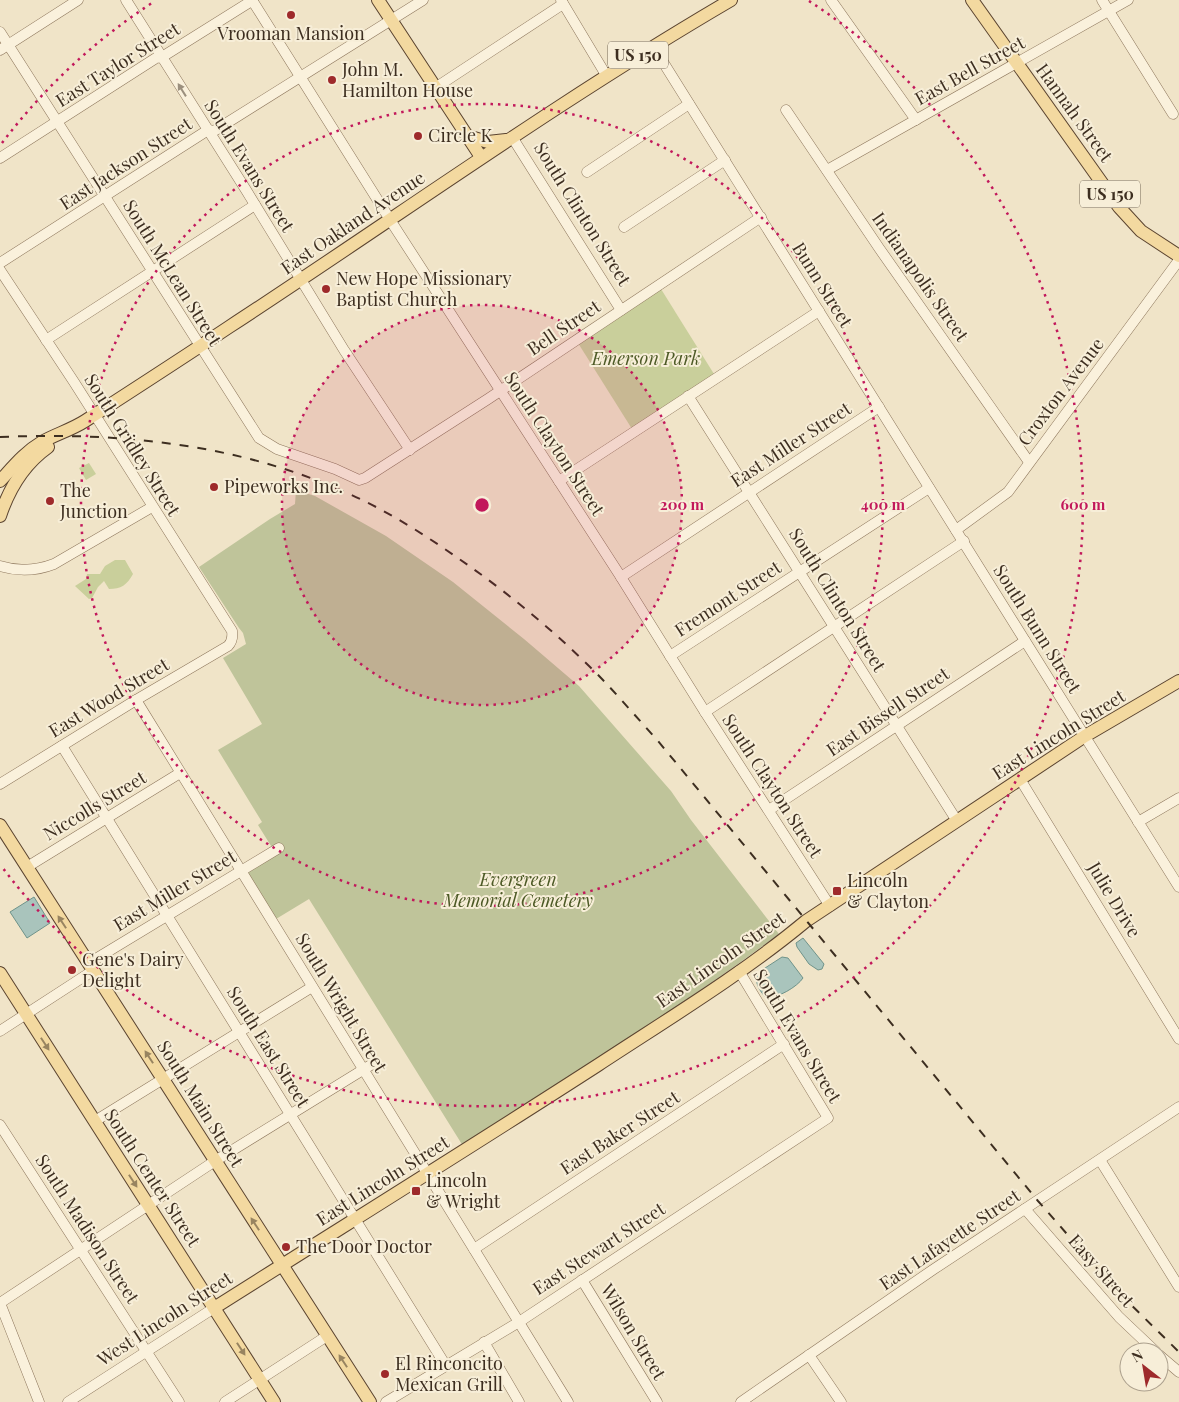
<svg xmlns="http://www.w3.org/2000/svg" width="1179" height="1402" font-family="'Playfair Display',serif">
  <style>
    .green { fill: #c9cf9b }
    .cemetery { fill: #bfc49a }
    .water { fill: #a9c4bc; stroke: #6f938a }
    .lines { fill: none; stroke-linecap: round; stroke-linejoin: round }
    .minor-casing { stroke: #8d765c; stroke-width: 11 }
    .major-casing { stroke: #5b4430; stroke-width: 14 }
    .minor { stroke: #faf1dc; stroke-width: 10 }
    .major { stroke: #f3d9a0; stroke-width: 12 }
    .rail { stroke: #3d2e20; stroke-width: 2; stroke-dasharray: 9 9; stroke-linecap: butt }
    .oneway { fill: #9c907e }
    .oneway2 { fill: #988460 }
    .ring { fill: none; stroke: #c2185b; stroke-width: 2.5; stroke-dasharray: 2.5 5 }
    .poi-dot { fill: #9e2a2b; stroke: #f7eed8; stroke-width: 2 }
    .labels { text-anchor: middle; stroke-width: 4; stroke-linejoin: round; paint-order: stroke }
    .shield { fill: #f7eed8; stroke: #756857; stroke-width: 1 }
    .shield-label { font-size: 16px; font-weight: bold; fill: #3d2e20 }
    .poi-label { font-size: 18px; fill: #3d2e20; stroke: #f7eed8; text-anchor: start }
    .street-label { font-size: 18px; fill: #3d2e20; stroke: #f7eed8 }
    .park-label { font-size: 18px; font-style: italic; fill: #4d5a26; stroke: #f7eed8 }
    .centre { fill: #c2185b; stroke: #f7eed8; stroke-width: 2.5 }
    .ring-label { font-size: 15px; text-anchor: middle; font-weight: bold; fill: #c2185b; stroke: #f7eed8; stroke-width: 4; stroke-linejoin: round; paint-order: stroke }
  </style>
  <rect width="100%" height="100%" fill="#f0e4c8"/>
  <g class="green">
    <path d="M661,289L714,374L632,429L578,343Z"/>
    <path d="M89,463L96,474L86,480L79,468Z"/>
    <path d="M115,560H125L133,574C127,585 121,589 109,589L104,581L98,587L92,598L89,599L75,586L86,579L87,574H100L105,566Z"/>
  </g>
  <path class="cemetery" d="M296,490L315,496L386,536L453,582L524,639L579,686L671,791L691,820L779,934C677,1010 569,1077 463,1146L309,899L276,919L247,872L276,854L258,825L262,822L218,750L262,724L223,658L246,644L243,633L239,628L199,567L270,519L295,504Z"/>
  <g class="water">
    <path d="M34,897L50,923L27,938L10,912Z"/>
    <path d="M803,938L824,964L822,969L818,970L809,964L797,947L796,943Z"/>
    <path d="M782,957L788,958L803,978C797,987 778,998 766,998C760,991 756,985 756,976L762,970Z"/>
  </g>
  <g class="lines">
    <g class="minor-casing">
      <g id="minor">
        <path d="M126,0L246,190L344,350L410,450"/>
        <path d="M252,0L394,226L619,574L705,712L830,906"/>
        <path d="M561,0L606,75"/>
        <path d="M831,0L916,120"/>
        <path d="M1102,0L1173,114"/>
        <path d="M0,32L259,438L277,449L335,469L359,480L365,478L488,399L761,217"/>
        <path d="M653,46L1179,887"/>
        <path d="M0,50L78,0"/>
        <path d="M435,88L563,4"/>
        <path d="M786,110L879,248L1029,462"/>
        <path d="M512,137L621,310"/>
        <path d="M0,158L156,58L162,57L253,0"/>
        <path d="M827,170L1128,0"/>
        <path d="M587,172L689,104"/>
        <path d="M624,227L725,160"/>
        <path d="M0,263L208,130L214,131L423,0"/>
        <path d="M0,270L74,382L232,631C233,638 232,642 228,646L136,700L0,784"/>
        <path d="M46,340L255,205"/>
        <path d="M688,396L957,821"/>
        <path d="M559,481L819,311"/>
        <path d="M956,530L1008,492L1179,260"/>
        <path d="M0,566C19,572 36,571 54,564L152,507"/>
        <path d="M621,577L879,407"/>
        <path d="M670,656L929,488"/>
        <path d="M136,700L568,1402"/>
        <path d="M705,712L964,541"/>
        <path d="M62,746L446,1366"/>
        <path d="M1020,779L1179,1039"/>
        <path d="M769,810L1025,641"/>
        <path d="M1138,822L1179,798"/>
        <path d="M27,867L180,773"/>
        <path d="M89,963L279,848"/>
        <path d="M0,1031L94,970"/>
        <path d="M95,1121L312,987"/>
        <path d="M0,1125L179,1402"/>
        <path d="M1100,1160L1179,1287"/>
        <path d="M1025,1209L1119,1317L1156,1352"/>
        <path d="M474,1249L784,1044"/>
        <path d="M582,1280L657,1402"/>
        <path d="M0,1303L215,1161L374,1063"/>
        <path d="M0,1303L39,1402"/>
        <path d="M484,1342L519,1402"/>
        <path d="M809,1355L841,1402"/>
        <path d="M1159,1355L1179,1372"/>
        <path d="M68,1402L214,1308"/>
        <path d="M225,1402L327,1336"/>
        <path d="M386,1402L519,1322L828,1118L739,971"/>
        <path d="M741,1402L934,1269L1179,1107"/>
      </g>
    </g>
    <g class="major-casing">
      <g id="major">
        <path d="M378,0L481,157"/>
        <path d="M972,0L1119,207L1141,231L1179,256"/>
        <path d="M467,136L488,142L506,140"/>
        <path d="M0,481C13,467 25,452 42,442C56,434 71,430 85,421C133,390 181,359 229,327C396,218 558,101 731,0"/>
        <path d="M0,516C9,489 24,464 48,447"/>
        <path d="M0,825L370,1402"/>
        <path d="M0,973L274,1402"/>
        <path d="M214,1308C342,1227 471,1147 598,1065C668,1019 741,975 806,921L1085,736L1179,681"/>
      </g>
    </g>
    <use href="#minor" class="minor"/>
    <use href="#major" class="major"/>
    <path class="rail" d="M0,437C115,432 232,443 338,489C386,509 430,538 472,568C517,600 563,639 602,679C621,699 639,720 658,741L1038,1201L1117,1291L1179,1352"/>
  </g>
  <defs><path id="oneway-solid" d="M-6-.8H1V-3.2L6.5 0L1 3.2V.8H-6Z" transform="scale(1.25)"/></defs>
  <use class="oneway" href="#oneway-solid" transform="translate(182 90) rotate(-122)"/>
  <g class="oneway2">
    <use href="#oneway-solid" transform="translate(62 922) rotate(-123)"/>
    <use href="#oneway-solid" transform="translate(45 1044) rotate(57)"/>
    <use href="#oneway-solid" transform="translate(149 1057) rotate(-123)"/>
    <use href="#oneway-solid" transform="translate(133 1181) rotate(57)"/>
    <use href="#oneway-solid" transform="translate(255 1224) rotate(-123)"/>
    <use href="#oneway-solid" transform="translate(241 1349) rotate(57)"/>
    <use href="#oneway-solid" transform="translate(343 1361) rotate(-123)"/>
  </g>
  <circle cx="482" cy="505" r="200" fill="#c2185b" fill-opacity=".12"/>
  <g class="ring">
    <circle cx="482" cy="505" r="200"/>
    <circle cx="482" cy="505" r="401"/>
    <path d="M2 143A601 601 0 0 1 155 1M809 1A601 601 0 1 1 2 867"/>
  </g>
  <g class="poi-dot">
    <circle cx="291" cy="15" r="5"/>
    <circle cx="332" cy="80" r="5"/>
    <circle cx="418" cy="136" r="5"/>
    <circle cx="326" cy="289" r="5"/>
    <circle cx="214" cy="487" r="5"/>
    <circle cx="50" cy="501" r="5"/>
    <rect x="832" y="886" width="10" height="10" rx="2.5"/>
    <circle cx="72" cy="970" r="5"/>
    <rect x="411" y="1186" width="10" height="10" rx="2.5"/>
    <circle cx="286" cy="1247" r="5"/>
    <circle cx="385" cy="1374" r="5"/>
  </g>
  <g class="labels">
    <g class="shield">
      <rect x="608" y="41.5" width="60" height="27" rx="4"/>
      <rect x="1080" y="180.5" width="60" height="27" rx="4"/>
    </g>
    <g class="shield-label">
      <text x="638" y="61">US 150</text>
      <text x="1110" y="200">US 150</text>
    </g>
    <g class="poi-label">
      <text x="291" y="40" text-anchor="middle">Vrooman Mansion</text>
      <text x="342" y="76">John M.<tspan x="342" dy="21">Hamilton House</tspan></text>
      <text x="428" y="142">Circle K</text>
      <text x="336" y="285">New Hope Missionary<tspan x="336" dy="21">Baptist Church</tspan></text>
      <text x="224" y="493">Pipeworks Inc.</text>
      <text x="60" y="497">The<tspan x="60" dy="21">Junction</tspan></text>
      <text x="847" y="887">Lincoln<tspan x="847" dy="21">&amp; Clayton</tspan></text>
      <text x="82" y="966">Gene's Dairy<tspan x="82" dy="21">Delight</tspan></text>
      <text x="426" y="1187">Lincoln<tspan x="426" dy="21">&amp; Wright</tspan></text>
      <text x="296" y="1253">The Door Doctor</text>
      <text x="395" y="1370">El Rinconcito<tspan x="395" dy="21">Mexican Grill</tspan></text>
    </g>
    <g class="street-label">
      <text transform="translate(118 65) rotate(-32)" y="6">East Taylor Street</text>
      <text transform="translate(970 71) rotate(-29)" y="6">East Bell Street</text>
      <text transform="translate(1074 113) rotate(54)" y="6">Hannah Street</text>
      <text transform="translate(126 164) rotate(-33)" y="6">East Jackson Street</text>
      <text transform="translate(249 166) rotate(58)" y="6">South Evans Street</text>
      <text transform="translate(582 214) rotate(58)" y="6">South Clinton Street</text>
      <text transform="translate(353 223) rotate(-34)" y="6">East Oakland Avenue</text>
      <text transform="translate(172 273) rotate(58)" y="6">South McLean Street</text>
      <text transform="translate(920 277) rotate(55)" y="6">Indianapolis Street</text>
      <text transform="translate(822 285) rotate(58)" y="6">Bunn Street</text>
      <text transform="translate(564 328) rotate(-34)" y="6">Bell Street</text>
      <text transform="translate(1061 392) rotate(-53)" y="6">Croxton Avenue</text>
      <text transform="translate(554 444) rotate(57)" y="6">South Clayton Street</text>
      <text transform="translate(132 445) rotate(58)" y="6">South Gridley Street</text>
      <text transform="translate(791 445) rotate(-33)" y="6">East Miller Street</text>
      <text transform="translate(728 599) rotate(-33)" y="6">Fremont Street</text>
      <text transform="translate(837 600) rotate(58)" y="6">South Clinton Street</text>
      <text transform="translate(1037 629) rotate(58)" y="6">South Bunn Street</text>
      <text transform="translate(109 698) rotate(-31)" y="6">East Wood Street</text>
      <text transform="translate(888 712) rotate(-34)" y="6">East Bissell Street</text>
      <text transform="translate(1059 735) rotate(-32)" y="6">East Lincoln Street</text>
      <text transform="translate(772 786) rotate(57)" y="6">South Clayton Street</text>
      <text transform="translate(95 806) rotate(-31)" y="6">Niccolls Street</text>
      <text transform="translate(175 891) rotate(-31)" y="6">East Miller Street</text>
      <text transform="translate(1114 900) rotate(59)" y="6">Julie Drive</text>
      <text transform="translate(721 960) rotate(-35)" y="6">East Lincoln Street</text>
      <text transform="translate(341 1003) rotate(59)" y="6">South Wright Street</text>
      <text transform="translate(797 1036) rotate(59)" y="6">South Evans Street</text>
      <text transform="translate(268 1047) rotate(58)" y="6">South East Street</text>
      <text transform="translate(200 1104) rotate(58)" y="6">South Main Street</text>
      <text transform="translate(620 1133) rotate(-33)" y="6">East Baker Street</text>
      <text transform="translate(152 1178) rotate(57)" y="6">South Center Street</text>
      <text transform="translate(383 1181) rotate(-32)" y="6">East Lincoln Street</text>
      <text transform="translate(87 1229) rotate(57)" y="6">South Madison Street</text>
      <text transform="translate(950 1240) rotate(-34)" y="6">East Lafayette Street</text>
      <text transform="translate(599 1249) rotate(-33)" y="6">East Stewart Street</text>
      <text transform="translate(1101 1271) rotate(49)" y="6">Easy Street</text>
      <text transform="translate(165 1319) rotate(-33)" y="6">West Lincoln Street</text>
      <text transform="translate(633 1332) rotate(59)" y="6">Wilson Street</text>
    </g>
    <g class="park-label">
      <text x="646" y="365">Emerson Park</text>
      <text x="518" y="886">Evergreen<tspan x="518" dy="21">Memorial Cemetery</tspan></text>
    </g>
  </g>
  <circle cx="482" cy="505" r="8" class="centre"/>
  <g class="ring-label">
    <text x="682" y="510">200 m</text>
    <text x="883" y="510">400 m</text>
    <text x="1083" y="510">600 m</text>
  </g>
  <g transform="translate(1144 1367) rotate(329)"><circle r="24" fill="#f7eed8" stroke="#ada18e"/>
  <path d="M0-4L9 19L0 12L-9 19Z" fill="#9e2a2b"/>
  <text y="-8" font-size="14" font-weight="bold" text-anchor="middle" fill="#3d2e20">N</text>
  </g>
</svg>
